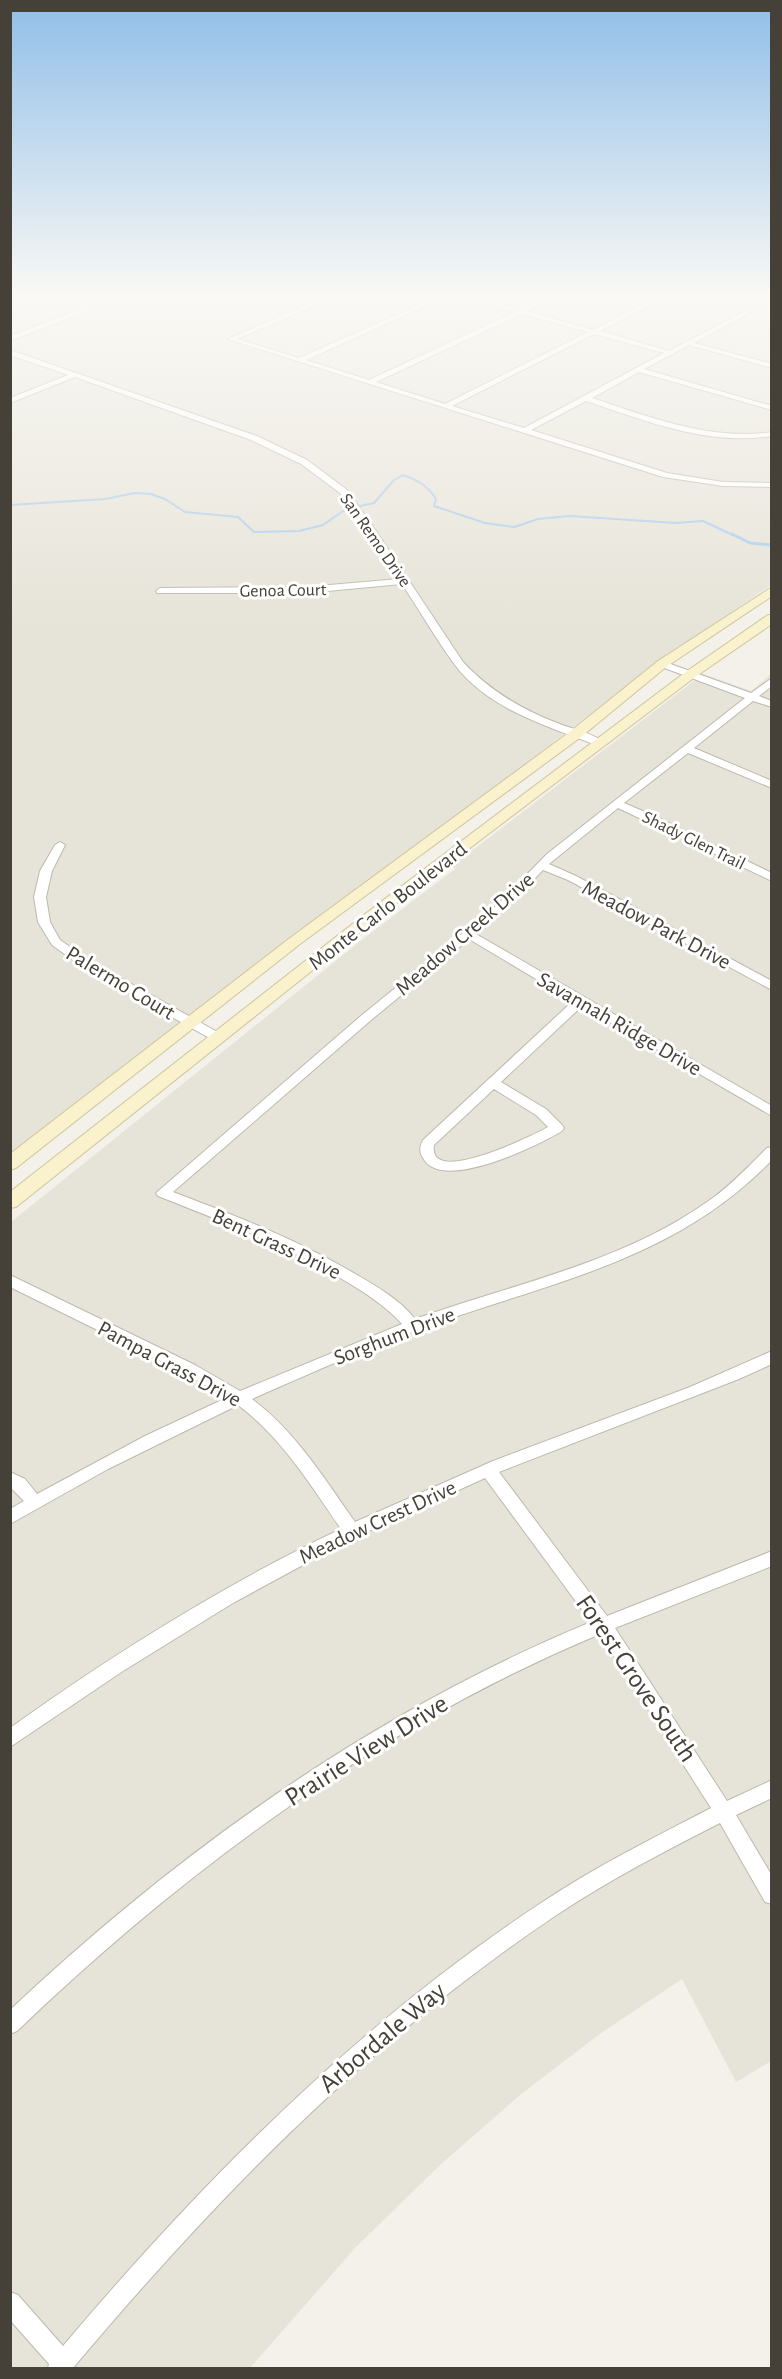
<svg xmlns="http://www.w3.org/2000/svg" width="782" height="2379" font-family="'Alegreya Sans',sans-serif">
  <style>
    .residential { fill: #e6e3d8 }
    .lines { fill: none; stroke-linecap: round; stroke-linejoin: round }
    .stream-far1 { stroke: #accce9; stroke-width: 2 }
    .stream { stroke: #accce9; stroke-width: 3 }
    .street-casing { stroke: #bdb9ad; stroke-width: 2 }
    .secondary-casing { stroke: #cec59d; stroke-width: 2 }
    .street { fill: #fff; fill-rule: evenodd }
    .secondary { fill: #f9f2cd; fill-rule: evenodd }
    .labels { text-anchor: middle; stroke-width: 6; stroke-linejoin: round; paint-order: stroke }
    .far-street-label { font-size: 18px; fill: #464138; stroke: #fff }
    .street-label { font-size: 22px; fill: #464138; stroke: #fff }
    .near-street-label { font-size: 27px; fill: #464138; stroke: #fff }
  </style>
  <rect width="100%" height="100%" fill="#f3f1e9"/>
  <g class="residential">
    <path d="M11,297H771V585L660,661L11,1156Z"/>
    <path d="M703,674L751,691L771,674V2061L736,2082L682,1979L601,2033L520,2095L439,2166L355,2248L250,2368H11V1222L363,939L455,869L452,866Z"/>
  </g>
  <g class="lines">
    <path class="stream-far1" d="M10,505L106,499L134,493L151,494L165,499L185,512L238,517L254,532L299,531L323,525L346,509L374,503L394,480L403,475C417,480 428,486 436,499L434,506L485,523L514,527L538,519L570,516L676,523L703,521L735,536"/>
    <path class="stream" d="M732,534L750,543L772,545"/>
    <g class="street-casing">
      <g id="street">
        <path d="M114,297H124L10,341V336Z"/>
        <path d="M325,297H335L237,339L299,358L437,297H446L306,360L369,380L515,312L465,297H477L521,310L547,297H556L527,311L593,330L657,297H666L600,331L669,351L772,297V301L694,343L772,364V368L689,345L644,369L772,406V410L639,372L592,398C650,417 709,441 772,432V436C707,446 646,421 586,401L531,430L667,473L723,482L772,483V487L723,486L663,477L228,339ZM522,314L588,332L445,404L376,382ZM594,334L664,353L524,428L452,406Z"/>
        <path d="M10,350L257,436L307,460L346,489L370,522L463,662C490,691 521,709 557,723C572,729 593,733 605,743L600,746L596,745C547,726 488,709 455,665C436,639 420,611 402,584L306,593H157L156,591L160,588L306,587L399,579L340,493L301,464L251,440L75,377L10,403V398L68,375L10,355Z"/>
        <path d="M659,662H665L751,693L772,678V686L759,696L772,701V707L753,701L694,748L772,781V788L688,753L624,803L652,815L772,873V881L618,808L549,864L576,876L772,981V990L568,880L543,870L503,911L476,934L772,1106V1116L582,1006L501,1082L546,1109L562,1125L564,1128L562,1131C537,1146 447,1190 425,1161C419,1153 419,1148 423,1140L573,1001L469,939L370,1021L173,1192C236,1216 299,1240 357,1275C378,1287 400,1300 415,1319C516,1283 626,1262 714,1197C733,1183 750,1165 767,1148L772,1147V1160C677,1258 560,1280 437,1323C374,1345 313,1372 252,1399C295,1431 324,1478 355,1522L493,1461L690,1387L772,1351V1364L739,1379L499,1472L607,1616L772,1551V1566L615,1628L727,1801L772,1780V1798L736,1815L772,1876V1904L765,1902L720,1823C665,1851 609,1880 558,1914C372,2038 216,2198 73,2368H48L49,2364L10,2320V2292L18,2295L63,2346C205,2178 360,2022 544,1901C597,1866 655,1837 711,1808L600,1634C382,1725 187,1868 17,2031L10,2034V2010C180,1850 375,1711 591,1622L485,1478L347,1541L233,1603L123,1671L10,1747V1728C115,1653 225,1584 341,1529C310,1484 282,1438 238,1405L108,1469L10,1524V1509L24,1501L10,1487V1472L25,1479L37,1494L145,1436L226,1398L185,1373L10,1287V1275L195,1365L240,1391L402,1324C387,1307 367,1294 347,1282C288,1246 223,1222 158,1196L156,1193L362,1015L495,907L547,854L745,698L659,666ZM494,1089L536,1115L548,1127C534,1135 427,1188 434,1145Z"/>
        <path d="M60,842L65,845L52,871L46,897L50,922L60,940L92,962L221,1034L223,1037L221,1040H213L84,968L52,945L38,922L34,897L40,871L55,845Z"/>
      </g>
    </g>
    <g class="secondary-casing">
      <g id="secondary">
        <path d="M772,587V596L666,667L581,737L300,944L16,1168L10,1170V1154L290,938L571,731L658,661Z"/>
        <path d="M768,615H772V624L695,677L388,910L16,1207L10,1208V1192L378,904L687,671Z"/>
      </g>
    </g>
    <use href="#street" class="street"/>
    <use href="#secondary" class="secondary"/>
  </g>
  <linearGradient id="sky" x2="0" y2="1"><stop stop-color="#90bee8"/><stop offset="0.47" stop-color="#faf9f5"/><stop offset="1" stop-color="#faf9f5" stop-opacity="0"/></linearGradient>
  <rect width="782" height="630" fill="url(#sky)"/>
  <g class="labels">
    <g class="far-street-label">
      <text transform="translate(376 540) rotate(55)" y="6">San Remo Drive</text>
      <text transform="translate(283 590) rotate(-1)" y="6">Genoa Court</text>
      <text transform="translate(694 840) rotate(26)" y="6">Shady Glen Trail</text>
    </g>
    <g class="street-label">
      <text transform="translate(387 905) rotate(-38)" y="8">Monte Carlo Boulevard</text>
      <text transform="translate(657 924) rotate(28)" y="8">Meadow Park Drive</text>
      <text transform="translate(464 933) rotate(-41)" y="8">Meadow Creek Drive</text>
      <text transform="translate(121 982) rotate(31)" y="8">Palermo Court</text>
      <text transform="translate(620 1023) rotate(30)" y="8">Savannah Ridge Drive</text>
      <text transform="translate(277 1243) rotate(25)" y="8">Bent Grass Drive</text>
      <text transform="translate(394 1335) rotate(-21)" y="8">Sorghum Drive</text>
      <text transform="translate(170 1363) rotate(28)" y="8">Pampa Grass Drive</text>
      <text transform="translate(377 1521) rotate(-25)" y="8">Meadow Crest Drive</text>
    </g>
    <g class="near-street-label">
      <text transform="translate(637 1678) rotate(56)" y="9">Forest Grove South</text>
      <text transform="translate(366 1750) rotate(-32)" y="9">Prairie View Drive</text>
      <text transform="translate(382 2037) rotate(-40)" y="9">Arbordale Way</text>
    </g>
  </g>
  <rect width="782" height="2379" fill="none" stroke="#464138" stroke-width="24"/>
</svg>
